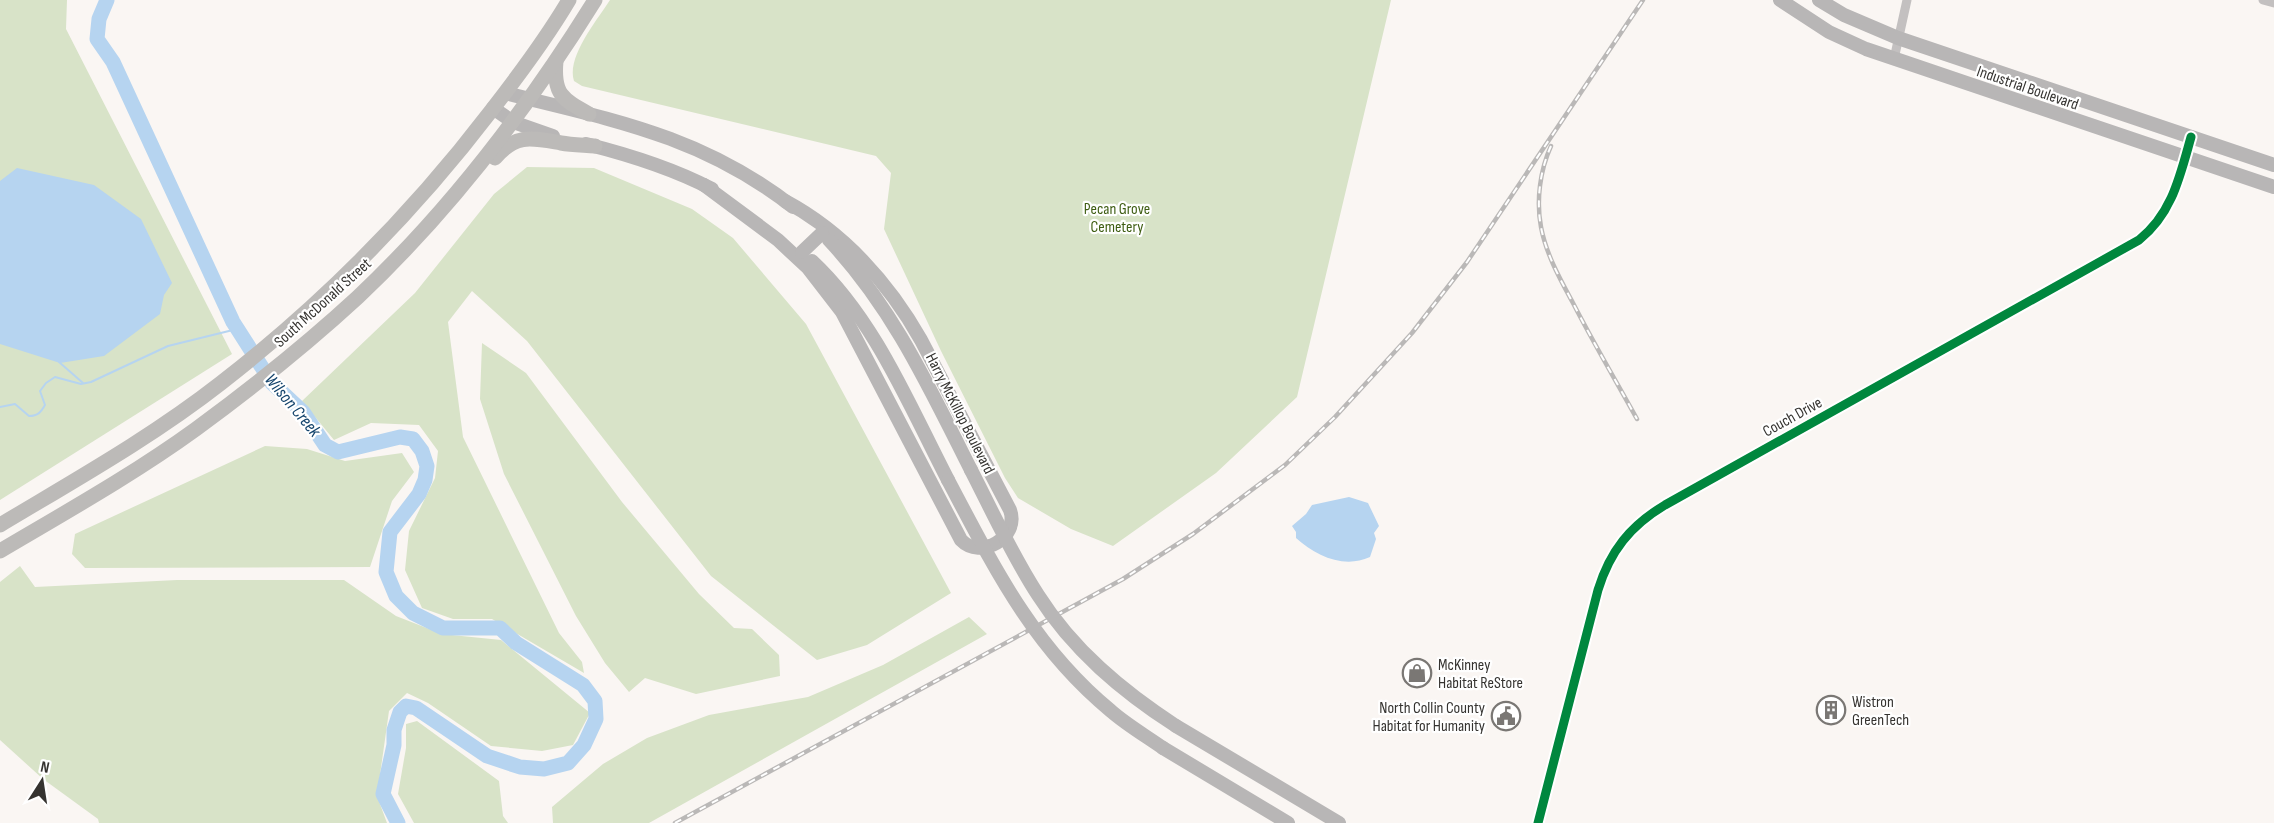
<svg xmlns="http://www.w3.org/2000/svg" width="2274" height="823" font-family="'Sofia Sans Condensed',sans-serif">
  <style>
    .green { fill: #d8e3c8 }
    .water { fill: #b6d4f0 }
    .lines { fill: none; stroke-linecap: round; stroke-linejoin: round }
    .stream { stroke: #b6d4f0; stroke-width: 2 }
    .river { stroke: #b6d4f0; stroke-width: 15 }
    .minor { stroke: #c3c0c0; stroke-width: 9 }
    .secondary { stroke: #b8b6b6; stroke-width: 14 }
    .primary { stroke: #bcbab8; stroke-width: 15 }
    .rail-casing { stroke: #bab8b7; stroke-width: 4.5 }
    .rail { stroke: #fff; stroke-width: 2; stroke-dasharray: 7; stroke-linecap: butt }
    .secondary-bridge { stroke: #b8b6b6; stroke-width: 14 }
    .cycleway-casing { stroke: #fff; stroke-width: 13 }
    .cycleway { stroke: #00873e; stroke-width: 9 }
    .labels { text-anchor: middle; stroke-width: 4.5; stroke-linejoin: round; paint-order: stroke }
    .street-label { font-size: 16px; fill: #353330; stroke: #fff }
    .park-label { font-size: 16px; fill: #3e5d12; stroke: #fff }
    .poi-label { font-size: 16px; fill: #353330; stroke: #fff; text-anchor: start }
    .water-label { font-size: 18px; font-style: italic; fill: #14446c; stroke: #fff }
  </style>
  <rect width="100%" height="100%" fill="#faf6f3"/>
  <g class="green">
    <path d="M0,0H67L66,29L232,354L0,500Z"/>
    <path d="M610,0H1391L1297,397L1216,473L1113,546L1071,529L1018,498L1005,478L941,351L884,229L891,173L876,156L582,86L574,81C566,57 598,19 610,0Z"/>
    <path d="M527,167L594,168L692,209L733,238L806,324L951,593L867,645L817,660L711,576L527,341L472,291L448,322L463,437L559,633L582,662L584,673L492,619H453L422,608L405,570L409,531L435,478L438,451L419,425L371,423L334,440L302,401L415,293L494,194Z"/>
    <path d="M482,343L526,373L622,502L699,594L734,628L752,629L779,655L780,676L696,694L645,678L629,692L605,663L576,616L504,474L480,399Z"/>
    <path d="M265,446L307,449L345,461L402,453L414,472L392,501L370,567L85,568L72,554L75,534Z"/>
    <path d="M20,566L35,587L177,580H344L396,616L442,634L501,640L590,713L573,745L542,751L491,746L428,703L407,693L389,711L377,796L387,823H99L98,819L43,779L0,740V582Z"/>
    <path d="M969,617L987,634L649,823H553L552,807L603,764L647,738L709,715L808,697L883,665Z"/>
    <path d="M417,721L499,781L503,816L508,823H414L398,794L406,748V724Z"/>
  </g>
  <g class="water">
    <path d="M17,168L94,185L141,219L172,283L164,295L160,314L104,356L60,363L0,344V181Z"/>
    <path d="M1349,497L1368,503L1379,526L1374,533L1376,539L1370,557C1344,569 1316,556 1296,538V532L1292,526L1306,514L1312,505Z"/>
  </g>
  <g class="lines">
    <g class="stream">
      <path d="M59,362L83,383"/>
      <path d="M0,407L15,404L29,416C38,416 41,412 45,405L40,391L46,383L55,377L81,384L91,382L168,346L237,329"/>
    </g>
    <path class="river" d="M107,0L99,19L97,39L113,62L233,322L272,383L303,412L325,445L338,452L400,437L413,439L422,451L427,466L425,480L419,494L390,532L386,572L396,596L413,613L443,628H500L516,643L583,685L595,701L596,719L584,745L568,763L544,769L520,767L487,756L416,708L406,706L400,712L394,730V745L383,794L398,823"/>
    <g class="minor">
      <path d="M2263,0L2274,3"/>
      <path d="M1894,59L1907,0"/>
      <path d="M1538,823L1598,590C1610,551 1630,526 1665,505L2139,240C2172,214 2180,176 2191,137"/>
    </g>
    <g class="secondary">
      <path d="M1780,0L1829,32L1866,49L2274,187"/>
      <path d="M1819,0L1844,15L1898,38L2274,165"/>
      <path d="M505,93C613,120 702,136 793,207"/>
      <path d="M493,108L513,122L553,136"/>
      <path d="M586,144C630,155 672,168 712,189"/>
      <path d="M704,185L778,240L808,268L842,312L961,540C980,560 1020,538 1010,510L921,340C889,283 843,232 785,201"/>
      <path d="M829,240C893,308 929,387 971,470"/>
      <path d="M802,252L822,233"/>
      <path d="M812,261C875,320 909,405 948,480"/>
      <path d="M1176,726L1339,823"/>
      <path d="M1163,748L1288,823"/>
    </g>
    <g class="primary">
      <path d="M556,61C553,94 562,99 589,114"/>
      <path d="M495,158C516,133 532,138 561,143C572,145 584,145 595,146"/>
      <path d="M0,525C75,480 152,437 221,383C323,304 413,213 491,111C519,75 546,39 569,0"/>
      <path d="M0,551C66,512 134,474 196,429C252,388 307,344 358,297C450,210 528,108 595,0"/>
    </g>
    <g class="rail-casing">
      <g id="rail">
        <path d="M1551,146C1540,170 1536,201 1541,227C1546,254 1560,279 1573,303C1593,342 1616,381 1637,419"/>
        <path d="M675,823L1123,579L1193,534L1285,465L1335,417L1412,333L1467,262L1643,0"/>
      </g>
    </g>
    <use href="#rail" class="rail"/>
    <g class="secondary-bridge">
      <path d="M971,470C992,511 1012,555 1038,595C1073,650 1122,691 1176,726"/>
      <path d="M948,480C994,567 1033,647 1111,711C1127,725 1146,736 1163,748"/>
    </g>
    <g class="cycleway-casing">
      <path id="cycleway" d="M1538,823L1598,590C1610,551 1630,526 1665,505L2139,240C2172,214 2180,176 2191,137"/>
    </g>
    <use href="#cycleway" class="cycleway"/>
  </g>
  <defs>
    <g id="shop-ring" transform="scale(1.5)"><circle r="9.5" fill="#fff" stroke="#7a7774" stroke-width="1.5"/><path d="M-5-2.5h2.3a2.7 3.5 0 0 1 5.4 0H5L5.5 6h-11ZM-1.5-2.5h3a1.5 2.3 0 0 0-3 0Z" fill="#7a7774"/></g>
    <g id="building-ring" transform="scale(1.5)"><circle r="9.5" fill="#fff" stroke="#7a7774" stroke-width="1.5"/><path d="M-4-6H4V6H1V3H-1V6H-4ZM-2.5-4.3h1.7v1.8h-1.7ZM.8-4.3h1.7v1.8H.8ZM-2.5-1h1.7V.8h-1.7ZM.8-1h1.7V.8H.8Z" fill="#7a7774"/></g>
    <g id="civic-ring" transform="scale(1.5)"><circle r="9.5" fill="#fff" stroke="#7a7774" stroke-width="1.5"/><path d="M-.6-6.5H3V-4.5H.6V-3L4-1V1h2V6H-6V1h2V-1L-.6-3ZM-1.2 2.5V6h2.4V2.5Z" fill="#7a7774"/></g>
  </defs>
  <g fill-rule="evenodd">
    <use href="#shop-ring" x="1417" y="673"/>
    <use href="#building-ring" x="1831" y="710"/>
    <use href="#civic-ring" x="1506" y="716"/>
  </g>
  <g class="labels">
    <g class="street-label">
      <text transform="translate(2028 87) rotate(19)" y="6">Industrial Boulevard</text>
      <text transform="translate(322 302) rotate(-42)" y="6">South McDonald Street</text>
      <text transform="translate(961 413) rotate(63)" y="6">Harry McKillop Boulevard</text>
      <text transform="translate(1792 416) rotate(-29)" y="6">Couch Drive</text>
    </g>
    <g class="park-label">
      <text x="1117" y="214">Pecan Grove<tspan x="1117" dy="18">Cemetery</tspan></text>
    </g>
    <g class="poi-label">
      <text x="1438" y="670">McKinney<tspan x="1438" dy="18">Habitat ReStore</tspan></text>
      <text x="1852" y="707">Wistron<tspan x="1852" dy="18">GreenTech</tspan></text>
      <text x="1485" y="713" text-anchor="end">North Collin County<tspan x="1485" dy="18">Habitat for Humanity</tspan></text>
    </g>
    <g class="water-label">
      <text transform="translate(293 405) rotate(50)" y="6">Wilson Creek</text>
    </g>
  </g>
  <g transform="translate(42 781) rotate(12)" stroke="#ffffff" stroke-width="4.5" paint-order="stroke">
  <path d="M0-4.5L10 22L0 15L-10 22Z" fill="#353330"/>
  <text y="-9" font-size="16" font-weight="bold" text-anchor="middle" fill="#353330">N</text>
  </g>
</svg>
